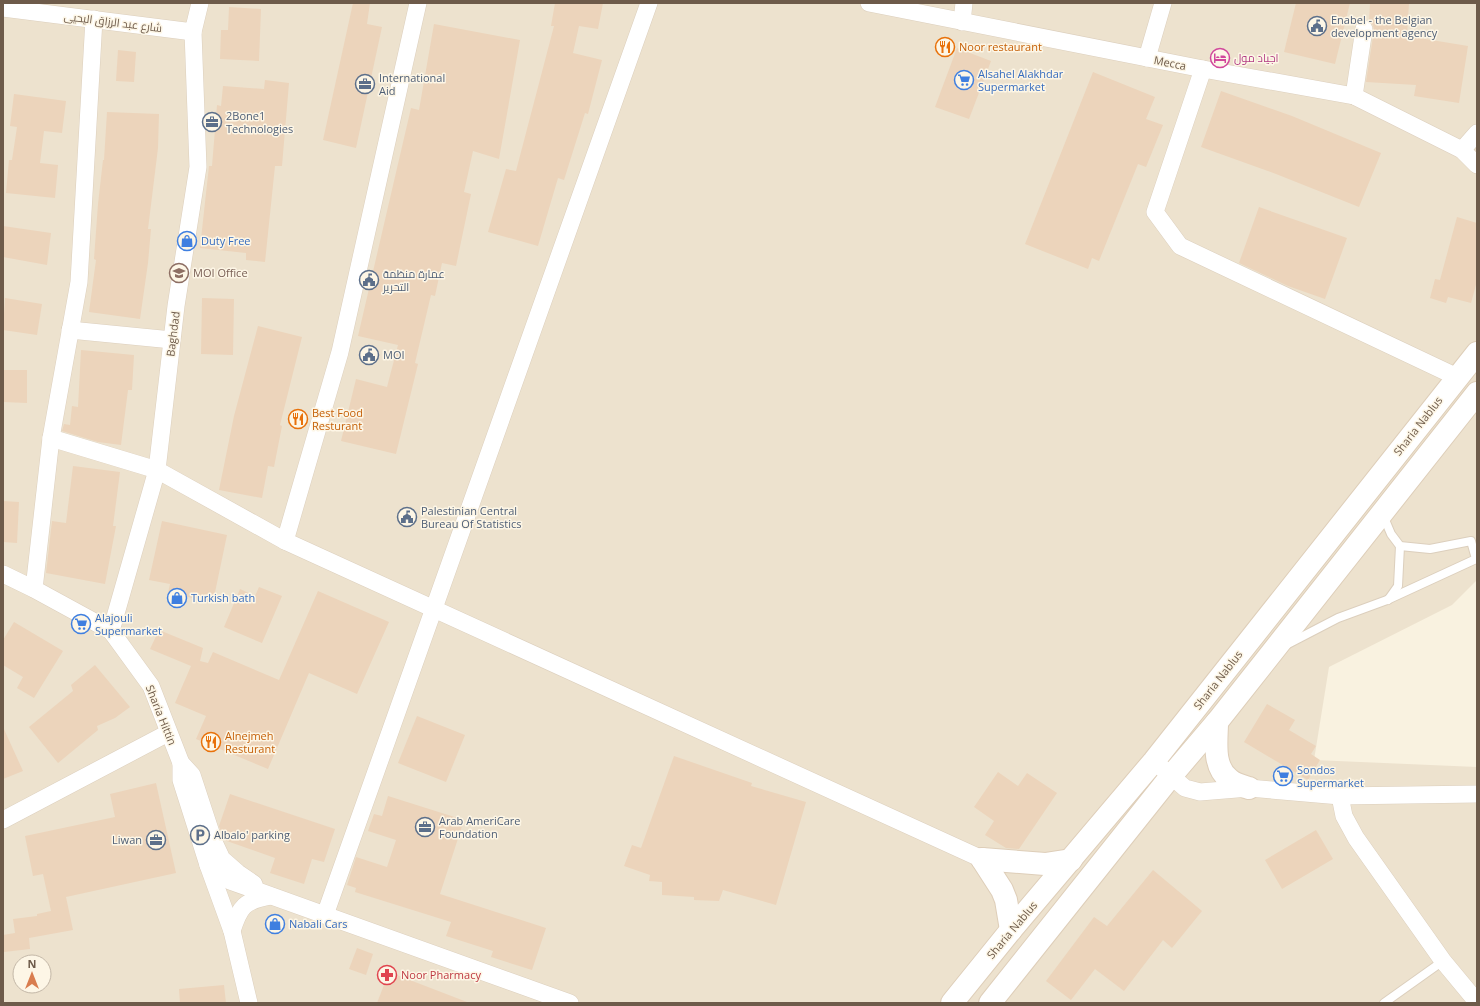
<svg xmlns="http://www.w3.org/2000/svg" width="1480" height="1006" font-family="'Open Sans',Cairo,sans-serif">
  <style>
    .residential { fill: #ede2ce; fill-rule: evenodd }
    .building { fill: #ecd4bb }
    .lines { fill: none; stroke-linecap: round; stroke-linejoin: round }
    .lane-casing { stroke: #dccfbd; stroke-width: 10 }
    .street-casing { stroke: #dccfbd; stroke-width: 18 }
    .secondary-casing { stroke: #deceb9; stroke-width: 24 }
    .lane { stroke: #fff; stroke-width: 8 }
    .street { stroke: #fff; stroke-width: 17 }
    .secondary { stroke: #fff; stroke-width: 22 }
    .labels { text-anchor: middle; stroke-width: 3; stroke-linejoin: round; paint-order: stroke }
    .service-label { font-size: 11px; fill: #4e5e75; stroke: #fdf6e6; text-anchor: start }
    .street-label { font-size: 11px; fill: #6e5b4a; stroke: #fdf6e6 }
    .food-label { font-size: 11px; fill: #c56008; stroke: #fdf6e6; text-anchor: start }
    .hotel-label { font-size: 11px; fill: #b23c85; stroke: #fdf6e6; text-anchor: start }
    .shop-label { font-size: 11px; fill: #366cbe; stroke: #fdf6e6; text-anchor: start }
    .education-label { font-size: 11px; fill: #785e54; stroke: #fdf6e6; text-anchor: start }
    .health-label { font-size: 11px; fill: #be3a42; stroke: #fdf6e6; text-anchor: start }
  </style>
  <rect width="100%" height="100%" fill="#f9f2e0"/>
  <path class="residential" d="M3,3H1477V580L1452,605L1329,667L1314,760L1477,767V1003H3ZM20,962H44V986H20Z"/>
  <g class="building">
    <path d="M353,3H370L367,24L382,27L356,148L323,140Z"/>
    <path d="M555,3H603L598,29L579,26L573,53L602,60L588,114L585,113L564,180L558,178L538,246L488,232L506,169L516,171L554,26H551Z"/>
    <path d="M1296,3H1350L1335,64L1284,52Z"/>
    <path d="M1370,3H1409L1407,36L1468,46L1459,103L1414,96L1416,85L1366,82L1374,30L1373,25L1369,21Z"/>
    <path d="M229,7L261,9L259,61L220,59L221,30H228Z"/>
    <path d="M434,24L520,40L499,159L473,151L464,192L471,194L456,266L442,263L435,296L431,295L415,363L418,364L396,454L341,441L356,379L387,387L398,345L358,336L411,108L419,110Z"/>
    <path d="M957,48L991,61L969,119L935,107Z"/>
    <path d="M118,50L136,52L134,82L116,81Z"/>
    <path d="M1093,72L1155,97L1146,119L1163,125L1146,167L1138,164L1099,261L1092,258L1088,269L1025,244Z"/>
    <path d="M265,80L289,83L282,166H275L265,262L246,260V253L200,248L209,166H212L217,105L221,106L223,86L264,89Z"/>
    <path d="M1221,91L1292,116L1381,153L1359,207L1276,174L1201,147Z"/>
    <path d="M14,94L66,101L62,133L44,131L40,163L58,165L55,198L6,193L9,160H12L17,127L10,126Z"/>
    <path d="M107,112L159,114L158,148L148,229H151L148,263L140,319L89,312L96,260L94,259L98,204L103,160H104Z"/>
    <path d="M1259,207L1347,238L1325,299L1288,286L1239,263Z"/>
    <path d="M1457,217L1477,223V281L1471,303L1448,297L1446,303L1430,298L1435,279L1440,280Z"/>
    <path d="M3,226L51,233L47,265L3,257Z"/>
    <path d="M5,298L42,304L37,335L3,330Z"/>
    <path d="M202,298L234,299L233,355L201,354Z"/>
    <path d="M258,326L302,337L280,425L282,426L274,467L268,466L262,498L219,490L234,416Z"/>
    <path d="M81,350L134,355L132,390H128L121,445L98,442L62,431L64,424L70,425L72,406L78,407Z"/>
    <path d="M3,370H27V403L3,402Z"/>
    <path d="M73,466L120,472L113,526H116L105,584L46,573L52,521L66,523Z"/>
    <path d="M3,501L19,502L17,543L3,542Z"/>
    <path d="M162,521L227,535L213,602L168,593L170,584L149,580Z"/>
    <path d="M259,587L282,596L262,643L224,627L240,589L255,596Z"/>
    <path d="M318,591L389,622L357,694L309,673L268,769L196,739L206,716L175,703L191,666L150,649L159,630L203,648L200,661L208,663L213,652L279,680Z"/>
    <path d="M14,622L63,651L34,698L17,688L23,677L3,665V640Z"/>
    <path d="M95,665L130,707L115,718L97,726L98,730L58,763L29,727L73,691L71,685Z"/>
    <path d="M1267,704L1295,720L1289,730L1316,746L1311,754L1320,760L1308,780L1244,742Z"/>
    <path d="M417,716L465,735L446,782L398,763Z"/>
    <path d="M3,727L23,771L3,779Z"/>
    <path d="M674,756L752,783L751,786L806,802L776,905L723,890L719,901L694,900V897L662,895V882L649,881L650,875L624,866L632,845L641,848Z"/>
    <path d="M998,772L1018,786L1027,773L1057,793L1019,849L1006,848L985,835L994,821L974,807Z"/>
    <path d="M156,783L176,873L66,897L73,930L29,938L30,949L4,952L3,935L15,933L13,919L37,916V914L51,911L43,874L33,876L25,836L115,817L110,794Z"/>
    <path d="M230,794L335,829L324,862L312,859L304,884L270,873L275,858L224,840L219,826Z"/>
    <path d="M388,796L464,820L440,894L546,928L532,970L491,957L493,951L446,936L451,922L355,892L356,888L347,885L356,857L387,867L396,840L368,831L374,814L382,816Z"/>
    <path d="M1316,830L1333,859L1282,889L1265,860Z"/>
    <path d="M1153,870L1202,911L1172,948L1163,940L1124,991L1095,969L1071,1000L1046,981L1094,917L1107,926Z"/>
    <path d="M357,948L373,954L366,975L349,969Z"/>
    <path d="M389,972L467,1002L466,1003H377Z"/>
    <path d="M224,985L226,1003H180L179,989Z"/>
  </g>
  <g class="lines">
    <g class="lane-casing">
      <g id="lane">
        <path d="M1388,600L1398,586L1400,546"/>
        <path d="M1286,645L1338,618L1387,600L1476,559L1471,541L1430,549L1400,546L1391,534L1383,515"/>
        <path d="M1384,1003L1443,961"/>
      </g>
    </g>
    <g class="street-casing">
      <g id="street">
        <path d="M869,3L1203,69L1354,96L1462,150L1477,165"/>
        <path d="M3,8L193,32L200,3"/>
        <path d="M962,22L964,3"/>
        <path d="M1147,58L1163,3"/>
        <path d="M1203,69L1155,212L1180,246L1457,377"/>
        <path d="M1354,96L1364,29"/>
        <path d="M1462,150L1477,133"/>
        <path d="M70,330L172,340"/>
        <path d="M51,438L157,470L285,541L982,859"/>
        <path d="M285,541L340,352L418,3"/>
        <path d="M3,574L34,589L111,631L151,686L181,763L192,775L214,842L222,859L238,873L254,884"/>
        <path d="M34,589L51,438L79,282L94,19"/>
        <path d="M111,631L157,470L176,306L198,167L193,32"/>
        <path d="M181,763V780L208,865L230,881L570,1003"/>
        <path d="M1162,768L1185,788L1200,792L1249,788L1340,796L1477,794"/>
        <path d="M1340,796L1344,816L1356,838L1443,961L1477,1002"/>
        <path d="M3,820L168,733"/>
        <path d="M208,865L232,931L249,1003"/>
        <path d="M325,915L649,3"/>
        <path d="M232,931C240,906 244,901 271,896"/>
      </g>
    </g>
    <g class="secondary-casing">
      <g id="secondary">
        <path d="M1217,722C1217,740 1212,766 1229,779C1234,784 1243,786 1249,788"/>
        <path d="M982,859L1045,864L1071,860"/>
        <path d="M982,859L1002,890L1006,900L1011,930"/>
        <path d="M952,1003L1011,930L1154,761L1477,353"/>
        <path d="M990,1003L1171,776L1217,722L1477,393"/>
      </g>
    </g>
    <use href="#lane" class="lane"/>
    <use href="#street" class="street"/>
    <use href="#secondary" class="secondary"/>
  </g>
  <defs>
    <g id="civic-ring" transform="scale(1)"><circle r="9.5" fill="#fdf6e6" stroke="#5c6f8a" stroke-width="1.5"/><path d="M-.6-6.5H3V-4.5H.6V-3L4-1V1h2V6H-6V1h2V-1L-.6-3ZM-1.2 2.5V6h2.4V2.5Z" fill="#5c6f8a"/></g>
    <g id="restaurant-ring" transform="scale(1)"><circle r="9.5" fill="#fdf6e6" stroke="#e8710a" stroke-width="1.5"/><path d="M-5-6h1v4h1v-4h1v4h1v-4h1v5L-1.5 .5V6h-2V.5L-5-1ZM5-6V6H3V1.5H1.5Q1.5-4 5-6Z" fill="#e8710a"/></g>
    <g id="hotel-ring" transform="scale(1)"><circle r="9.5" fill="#fdf6e6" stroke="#d1479c" stroke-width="1.5"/><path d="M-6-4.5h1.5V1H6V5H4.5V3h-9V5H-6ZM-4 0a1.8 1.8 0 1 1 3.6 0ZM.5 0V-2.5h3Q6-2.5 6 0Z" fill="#d1479c"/></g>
    <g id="supermarket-ring" transform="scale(1)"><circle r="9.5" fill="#fdf6e6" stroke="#3f7fe0" stroke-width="1.5"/><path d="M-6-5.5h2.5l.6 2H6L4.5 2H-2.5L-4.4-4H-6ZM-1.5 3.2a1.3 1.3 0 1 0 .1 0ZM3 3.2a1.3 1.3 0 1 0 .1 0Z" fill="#3f7fe0"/></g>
    <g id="office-ring" transform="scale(1)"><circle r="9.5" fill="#fdf6e6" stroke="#5c6f8a" stroke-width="1.5"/><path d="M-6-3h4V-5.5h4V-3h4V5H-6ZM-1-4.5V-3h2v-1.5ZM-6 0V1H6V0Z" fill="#5c6f8a"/></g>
    <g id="shop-ring" transform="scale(1)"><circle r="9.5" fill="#fdf6e6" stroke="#3f7fe0" stroke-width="1.5"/><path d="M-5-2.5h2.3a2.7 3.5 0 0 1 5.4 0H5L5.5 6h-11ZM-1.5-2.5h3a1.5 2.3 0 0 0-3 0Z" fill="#3f7fe0"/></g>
    <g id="school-ring" transform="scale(1)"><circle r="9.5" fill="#fdf6e6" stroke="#8d6e63" stroke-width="1.5"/><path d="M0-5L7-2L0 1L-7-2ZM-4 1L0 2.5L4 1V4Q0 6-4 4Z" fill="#8d6e63"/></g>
    <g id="parking-ring" transform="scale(1)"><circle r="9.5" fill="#fdf6e6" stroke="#5c6f8a" stroke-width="1.5"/><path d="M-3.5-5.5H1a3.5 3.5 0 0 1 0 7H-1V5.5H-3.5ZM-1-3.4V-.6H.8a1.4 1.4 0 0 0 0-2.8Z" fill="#5c6f8a"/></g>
    <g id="pharmacy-ring" transform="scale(1)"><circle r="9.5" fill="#fdf6e6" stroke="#e0444e" stroke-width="1.5"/><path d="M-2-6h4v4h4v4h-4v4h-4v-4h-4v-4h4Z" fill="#e0444e"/></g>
  </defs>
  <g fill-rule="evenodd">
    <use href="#civic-ring" x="1317" y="26"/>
    <use href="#restaurant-ring" x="945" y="47"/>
    <use href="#hotel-ring" x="1220" y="58"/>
    <use href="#supermarket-ring" x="964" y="80"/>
    <use href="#office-ring" x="365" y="84"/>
    <use href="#office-ring" x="212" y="122"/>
    <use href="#shop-ring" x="187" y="241"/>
    <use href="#school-ring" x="179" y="273"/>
    <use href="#civic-ring" x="369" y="280"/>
    <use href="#civic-ring" x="369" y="355"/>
    <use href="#restaurant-ring" x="298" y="419"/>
    <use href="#civic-ring" x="407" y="517"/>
    <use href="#shop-ring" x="177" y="598"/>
    <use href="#supermarket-ring" x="81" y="624"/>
    <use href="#restaurant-ring" x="211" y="742"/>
    <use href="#supermarket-ring" x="1283" y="776"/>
    <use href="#office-ring" x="425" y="827"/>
    <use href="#parking-ring" x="200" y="835"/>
    <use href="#office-ring" x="156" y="840"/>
    <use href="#shop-ring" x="275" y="924"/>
    <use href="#pharmacy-ring" x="387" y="975"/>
  </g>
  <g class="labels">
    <g class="service-label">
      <text x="1331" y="24">Enabel - the Belgian<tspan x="1331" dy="13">development agency</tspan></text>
      <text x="379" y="82">International<tspan x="379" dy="13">Aid</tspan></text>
      <text x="226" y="120">2Bone1<tspan x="226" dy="13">Technologies</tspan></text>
      <text x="383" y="278">عمارة منظمة<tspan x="383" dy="13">التحرير</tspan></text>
      <text x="383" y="359">MOI</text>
      <text x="421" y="515">Palestinian Central<tspan x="421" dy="13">Bureau Of Statistics</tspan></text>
      <text x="439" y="825">Arab AmeriCare<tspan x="439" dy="13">Foundation</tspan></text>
      <text x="214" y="839">Albalo' parking</text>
      <text x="142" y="844" text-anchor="end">Liwan</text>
    </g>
    <g class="street-label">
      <text transform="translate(113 22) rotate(7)" y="4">شارع عبد الرزاق اليحيى</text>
      <text transform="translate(1170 63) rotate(11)" y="4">Mecca</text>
      <text transform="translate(173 334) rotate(-83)" y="4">Baghdad</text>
      <text transform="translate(1418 426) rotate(-52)" y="4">Sharia Nablus</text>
      <text transform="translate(1218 680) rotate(-52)" y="4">Sharia Nablus</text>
      <text transform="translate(161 715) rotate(68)" y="4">Sharia Hittin</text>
      <text transform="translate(1012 930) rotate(-50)" y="4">Sharia Nablus</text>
    </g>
    <g class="food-label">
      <text x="959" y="51">Noor restaurant</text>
      <text x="312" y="417">Best Food<tspan x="312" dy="13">Resturant</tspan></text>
      <text x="225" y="740">Alnejmeh<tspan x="225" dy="13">Resturant</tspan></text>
    </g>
    <g class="hotel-label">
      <text x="1234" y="62">اجياد مول</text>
    </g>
    <g class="shop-label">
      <text x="978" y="78">Alsahel Alakhdar<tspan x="978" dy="13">Supermarket</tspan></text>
      <text x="201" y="245">Duty Free</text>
      <text x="191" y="602">Turkish bath</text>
      <text x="95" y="622">Alajouli<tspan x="95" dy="13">Supermarket</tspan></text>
      <text x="1297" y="774">Sondos<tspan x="1297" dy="13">Supermarket</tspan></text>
      <text x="289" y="928">Nabali Cars</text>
    </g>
    <g class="education-label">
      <text x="193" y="277">MOI Office</text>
    </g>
    <g class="health-label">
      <text x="401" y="979">Noor Pharmacy</text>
    </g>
  </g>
  <rect width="1480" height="1006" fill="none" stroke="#6e5b4a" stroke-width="8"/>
  <g transform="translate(32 974)"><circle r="19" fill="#fdf6e6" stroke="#c4b8a8"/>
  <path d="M0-3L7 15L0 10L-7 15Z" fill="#d97d4f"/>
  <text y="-6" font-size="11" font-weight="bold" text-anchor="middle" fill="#6e5b4a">N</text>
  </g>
</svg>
